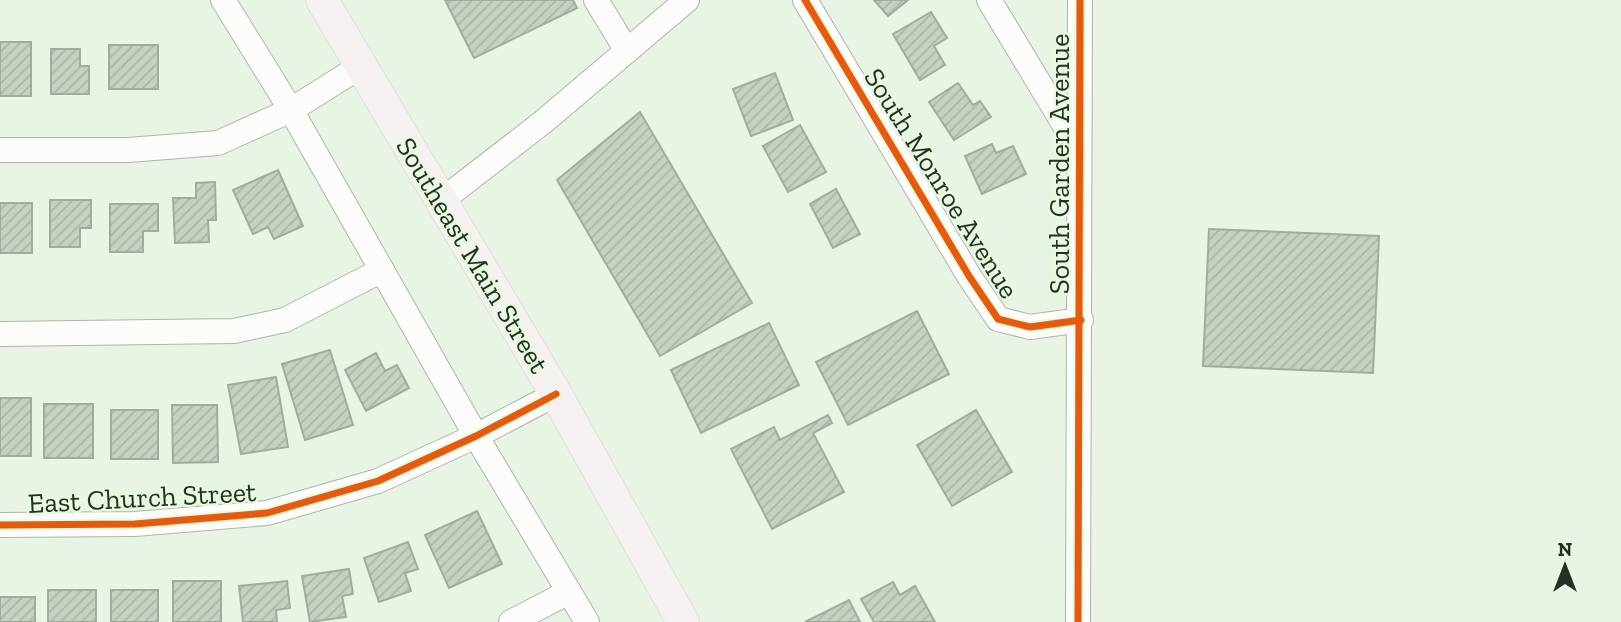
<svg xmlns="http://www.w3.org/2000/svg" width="1621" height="622" font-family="'Zilla Slab',serif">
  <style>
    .building { fill: url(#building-hatch); stroke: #a2ab9f; stroke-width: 2 }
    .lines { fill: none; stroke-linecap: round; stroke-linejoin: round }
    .minor-casing { stroke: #acb5a9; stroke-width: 26 }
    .major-casing { stroke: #ccd1ca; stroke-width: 33 }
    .minor { stroke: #fcfdfb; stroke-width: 24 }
    .major { stroke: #f6f1f1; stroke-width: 32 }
    .cycleway-casing { stroke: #e5fade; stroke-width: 11 }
    .cycleway { stroke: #e8590c; stroke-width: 7 }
    .labels { text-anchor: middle; stroke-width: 5; stroke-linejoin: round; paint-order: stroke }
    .street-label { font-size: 28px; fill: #272f24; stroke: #e5fade }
  </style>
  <defs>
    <pattern id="building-hatch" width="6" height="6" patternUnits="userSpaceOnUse" patternTransform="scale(1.75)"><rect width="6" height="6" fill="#c6d2c1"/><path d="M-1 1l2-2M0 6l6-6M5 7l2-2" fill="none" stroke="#aab5a6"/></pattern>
  </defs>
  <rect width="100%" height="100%" fill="#e8f4e4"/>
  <g class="building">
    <path d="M445,0H573L577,8L474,58Z"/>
    <path d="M874,0H908L888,16Z"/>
    <path d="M931,12L947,38L934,46L945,65L920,80L893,34Z"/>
    <rect x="0" y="42" width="31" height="54"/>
    <rect x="109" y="45" width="49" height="44"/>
    <path d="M51,49H80V66H89V94H51Z"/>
    <path d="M775,73L793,120L751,136L733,89Z"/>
    <path d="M958,83L973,105L980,101L991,117L954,140L929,102Z"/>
    <path d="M640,112L752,303L660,356L557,180Z"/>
    <path d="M800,125L826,172L788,192L763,146Z"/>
    <path d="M992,144L996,153L1013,146L1026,174L982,194L965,156Z"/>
    <path d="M278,170L303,226L274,239L268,227L253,234L233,190Z"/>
    <path d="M215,182L216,220H208L209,242L175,243L173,198H196V183Z"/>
    <path d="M836,189L860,234L833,248L810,204Z"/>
    <path d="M50,200H91V228H80V247H50Z"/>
    <rect x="0" y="203" width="32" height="50"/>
    <path d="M110,204H158V231H143V252H110Z"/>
    <path d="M1209,229L1379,236L1373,373L1203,366Z"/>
    <path d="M917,311L949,374L848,425L816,362Z"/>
    <path d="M769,323L799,385L701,433L671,370Z"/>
    <path d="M330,350L353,425L305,440L282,364Z"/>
    <path d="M376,353L385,371L397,365L409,388L366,411L345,370Z"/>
    <path d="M276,377L288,447L241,454L228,385Z"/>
    <rect x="0" y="398" width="31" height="58"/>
    <rect x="44" y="404" width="49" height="54"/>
    <path d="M172,405H217L218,462L173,463Z"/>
    <rect x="111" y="410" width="47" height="49"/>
    <path d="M976,410L1012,472L952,506L917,445Z"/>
    <path d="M828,415L832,423L813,433L844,492L772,529L731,449L774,427L780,440Z"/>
    <path d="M477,511L502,564L449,588L425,535Z"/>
    <path d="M408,542L418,569L405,573L411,591L379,602L364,558Z"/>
    <path d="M349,569L353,594L342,596L346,617L310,622L302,576Z"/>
    <rect x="173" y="581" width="48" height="41"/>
    <path d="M287,581L290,608L276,610L277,622H243L239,586Z"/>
    <path d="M893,582L900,595L915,586L935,622H874L861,599Z"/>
    <rect x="48" y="590" width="48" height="32"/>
    <rect x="111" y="590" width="47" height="32"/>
    <rect x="0" y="597" width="35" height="25"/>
    <path d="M849,600L860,622H805Z"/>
  </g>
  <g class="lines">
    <g class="minor-casing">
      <g id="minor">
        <path d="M223,0L291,110L476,436L587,622"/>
        <path d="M596,0L627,51"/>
        <path d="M805,0L969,276L998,319L1030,327L1081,320"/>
        <path d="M989,0L1079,149"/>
        <path d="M0,150H128L218,143L291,110L361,66"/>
        <path d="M441,201L543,122L687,0"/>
        <path d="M0,334L234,331L285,320L382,270"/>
        <path d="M0,525L135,524L267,513L378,481L476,436L556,394"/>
        <path d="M511,622L569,592"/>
        <path d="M1078,622L1080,0"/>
      </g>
    </g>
    <g class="major-casing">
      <path id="major" d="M322,0L556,394L683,622"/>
    </g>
    <use href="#minor" class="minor"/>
    <use href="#major" class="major"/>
    <g class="cycleway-casing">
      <g id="cycleway">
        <path d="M805,0L969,276L998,319L1030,327L1081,320"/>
        <path d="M0,525L135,524L267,513L378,481L476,436L556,394"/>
        <path d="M1078,622L1080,0"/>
      </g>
    </g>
    <use href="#cycleway" class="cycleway"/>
  </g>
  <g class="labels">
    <g class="street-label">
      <text transform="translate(1059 164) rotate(-90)" y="10">South Garden Avenue</text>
      <text transform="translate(942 183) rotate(58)" y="10">South Monroe Avenue</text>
      <text transform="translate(473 255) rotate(59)" y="10">Southeast Main Street</text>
      <text transform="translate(142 497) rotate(-3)" y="10">East Church Street</text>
    </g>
  </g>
  <g transform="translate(1565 566)" stroke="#e5fade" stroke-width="5" paint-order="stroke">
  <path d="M0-5L12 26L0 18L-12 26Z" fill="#272f24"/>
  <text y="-10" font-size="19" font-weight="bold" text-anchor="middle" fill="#272f24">N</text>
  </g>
</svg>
